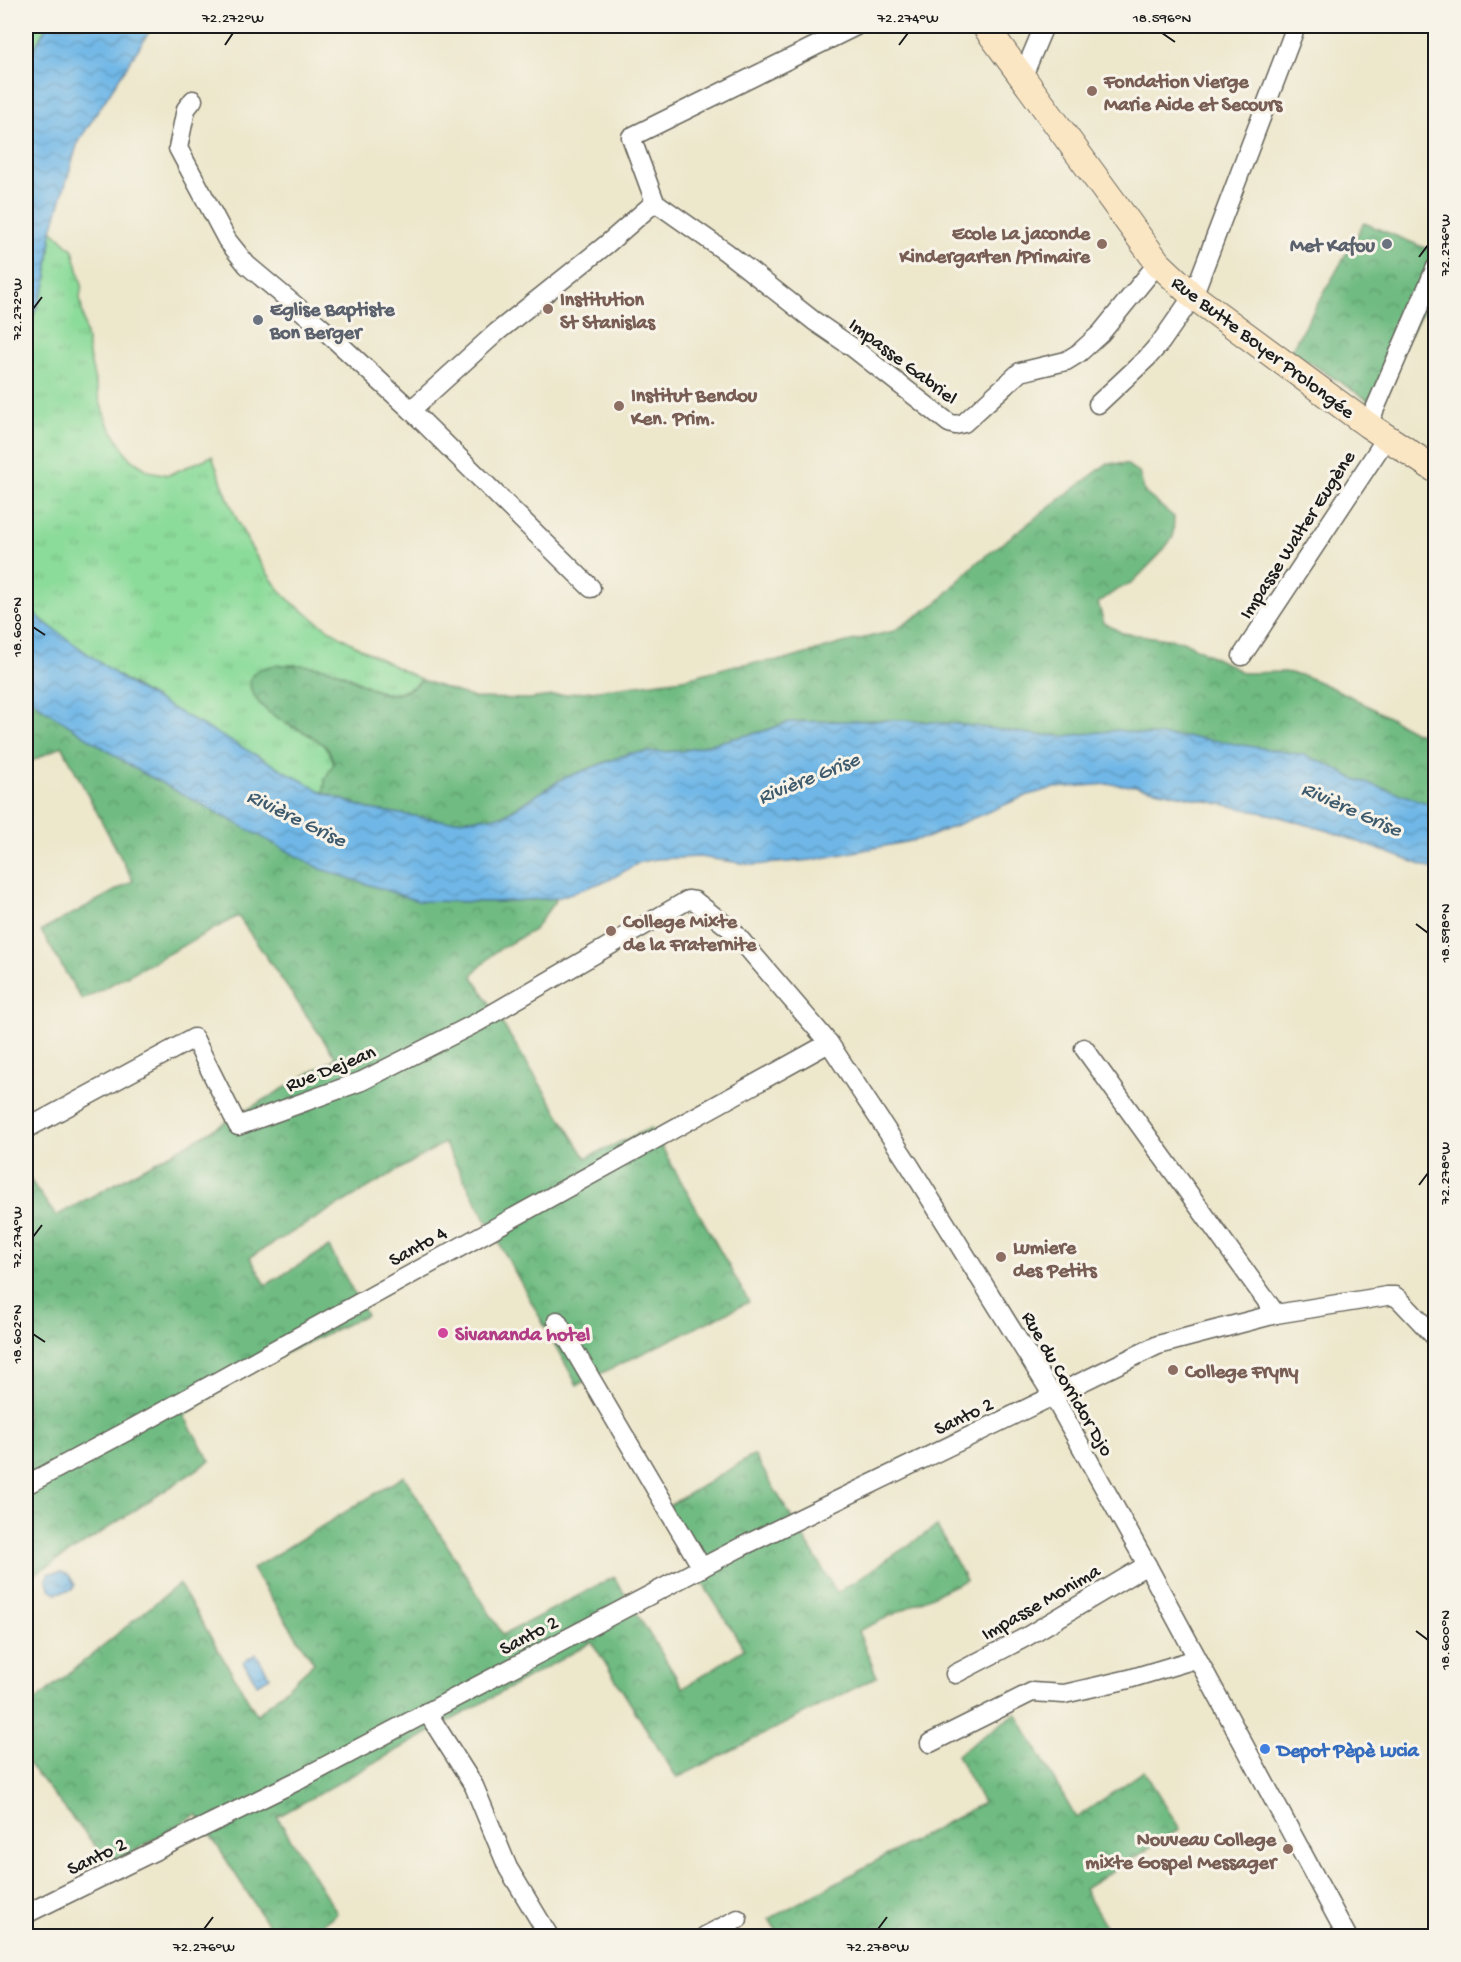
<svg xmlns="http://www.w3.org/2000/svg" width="1461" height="1962" font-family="'Gochi Hand',sans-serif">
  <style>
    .grass { fill: url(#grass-tufts); stroke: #547c5b; stroke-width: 1.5 }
    .forest { fill: url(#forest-crowns); stroke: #466c4f; stroke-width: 1.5 }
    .water { fill: url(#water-waves); stroke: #466a82; stroke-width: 1.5 }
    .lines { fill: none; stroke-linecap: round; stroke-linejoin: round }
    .street-casing { stroke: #65635a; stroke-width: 21 }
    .secondary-casing { stroke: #65635a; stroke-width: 28 }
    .street { stroke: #fff; stroke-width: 18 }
    .secondary { stroke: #fbe6c4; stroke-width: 26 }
    .ticks { fill: none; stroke: #1c1c1c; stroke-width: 2 }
    .education-dot { fill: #8d6e63; stroke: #f7f3e8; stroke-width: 2 }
    .worship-dot { fill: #6b7280; stroke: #f7f3e8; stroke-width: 2 }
    .hotel-dot { fill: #d1479c; stroke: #f7f3e8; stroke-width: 2 }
    .shop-dot { fill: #3f7fe0; stroke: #f7f3e8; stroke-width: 2 }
    .labels { text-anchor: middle; stroke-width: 6; stroke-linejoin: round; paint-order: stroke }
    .education-label { font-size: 20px; font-weight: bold; fill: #785e54; stroke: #f7f3e8; text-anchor: start }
    .worship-label { font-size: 20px; font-weight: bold; fill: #5b616d; stroke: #f7f3e8; text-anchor: end }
    .street-label { font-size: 20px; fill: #1c1c1c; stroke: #f7f3e8 }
    .hotel-label { font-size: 20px; font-weight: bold; fill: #b23c85; stroke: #f7f3e8; text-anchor: start }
    .shop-label { font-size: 20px; font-weight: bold; fill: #366cbe; stroke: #f7f3e8; text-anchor: start }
    .water-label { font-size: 21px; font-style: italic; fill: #3e5a6d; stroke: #f7f3e8 }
    .neatline { fill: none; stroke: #1c1c1c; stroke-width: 2 }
    .ticks-label { font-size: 15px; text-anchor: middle; fill: #1c1c1c }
  </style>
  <defs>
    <pattern id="grass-tufts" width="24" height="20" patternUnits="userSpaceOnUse" patternTransform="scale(1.5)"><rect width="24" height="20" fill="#8bdb9a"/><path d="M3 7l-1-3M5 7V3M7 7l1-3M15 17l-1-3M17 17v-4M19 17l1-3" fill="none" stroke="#77bb84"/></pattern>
    <pattern id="forest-crowns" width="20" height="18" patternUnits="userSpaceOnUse" patternTransform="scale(1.5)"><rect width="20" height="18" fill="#70bb82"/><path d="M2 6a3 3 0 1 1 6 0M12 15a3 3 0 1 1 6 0" fill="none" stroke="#5b976a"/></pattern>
    <pattern id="water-waves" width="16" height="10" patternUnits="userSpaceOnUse" patternTransform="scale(1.5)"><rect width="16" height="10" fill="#70b7e7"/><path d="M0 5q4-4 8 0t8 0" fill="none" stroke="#5b94ba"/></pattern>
  </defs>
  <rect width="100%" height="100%" fill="#f7f3e8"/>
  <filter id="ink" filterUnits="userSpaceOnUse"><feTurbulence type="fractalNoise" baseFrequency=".0167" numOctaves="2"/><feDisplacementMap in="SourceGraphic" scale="12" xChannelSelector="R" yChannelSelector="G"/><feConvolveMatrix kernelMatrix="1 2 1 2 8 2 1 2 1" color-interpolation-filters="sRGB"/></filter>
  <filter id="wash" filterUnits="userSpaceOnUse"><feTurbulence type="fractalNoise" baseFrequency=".008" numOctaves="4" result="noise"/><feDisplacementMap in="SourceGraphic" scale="24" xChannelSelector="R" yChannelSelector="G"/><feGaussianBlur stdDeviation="1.35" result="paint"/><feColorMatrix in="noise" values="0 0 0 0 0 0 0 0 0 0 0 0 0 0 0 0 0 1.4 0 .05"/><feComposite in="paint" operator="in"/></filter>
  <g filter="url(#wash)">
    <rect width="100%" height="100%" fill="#ede7cc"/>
    <g class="grass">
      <path d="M26,26H47L26,63Z"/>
      <path d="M52,230L73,250L82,285L80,297L90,360L100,402L107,422L130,459L149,471L168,475L212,456C230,506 249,556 286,597C292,603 300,608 307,614C343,641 382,660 422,680C385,710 371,682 335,671C320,667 304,666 288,665L286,724C310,735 323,738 335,763L325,779L324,793C221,736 114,684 26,606V335L46,284Z"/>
    </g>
    <g class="forest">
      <path d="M1364,223L1435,252V289L1372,403L1291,350Z"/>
      <path d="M1108,463L1126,464L1139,473L1145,493L1174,517L1173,537L1161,553L1133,582L1115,591L1098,603L1104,623L1122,633L1183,641L1244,673L1285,672L1305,676L1346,694L1417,733L1435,736V807L1352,778L1329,765L1199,738L1144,735L1119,730L1065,736L1038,735L957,724L901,720L789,722L764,731L682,751L630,753L562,779L502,816L447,821L368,809L324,793L325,779L334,763C332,758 330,751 326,747C301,723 257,721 249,682C250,680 251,677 253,674C267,659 321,665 338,672C357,680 373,694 394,694C405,694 414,687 422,680L474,698L529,699L683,679L736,665L789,659L843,643L894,631L938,602L975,564Z"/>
      <path d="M26,694L45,710L418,901L496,902L557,898L534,930L496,951L472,975L586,1158L651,1128L749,1302L577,1385L444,1143L250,1257L266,1285L329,1247L366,1315L254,1368L184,1416L210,1461L79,1547L26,1579V1174L56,1216L190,1143L336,1058L238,916L82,1000L41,931L133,881L62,746L26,764Z"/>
      <path d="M754,1455L837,1593L937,1526L966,1580L858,1631L877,1677L677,1778L592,1642L277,1817L337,1913L307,1936H275L197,1814L111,1865L26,1761V1708L179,1584L257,1715L314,1663L252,1569L404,1476L503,1635L614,1577L683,1688L744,1649L658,1512Z"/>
      <path d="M1016,1713L1076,1818L1144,1771L1180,1829L1084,1889L1111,1936H780L769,1919L983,1803L957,1755Z"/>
    </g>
    <g class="water">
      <path d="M47,26H153L78,142L52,230L46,284L26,335V63Z"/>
      <path d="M26,606L44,622L134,687L324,793L368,809L447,821L503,816L562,779L630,753L682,751L764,731L789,722L901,720L957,724L1038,735L1065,736L1119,730L1144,735L1199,738L1304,755L1329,765L1352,778L1430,804L1435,807V870L1329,831L1273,815L1136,786L1109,784L1054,788L1028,795L926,838L812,860L754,865L699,857L657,859L640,862L609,880L557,898L496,902L418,901L321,869L134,768L45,710L26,694Z"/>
      <path d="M61,1572L69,1575L75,1585L72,1590L56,1593L49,1588L46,1580L50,1573Z"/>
      <path d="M256,1654L270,1677L257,1684L243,1662Z"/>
    </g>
  </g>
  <g filter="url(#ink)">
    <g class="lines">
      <g class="street-casing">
        <g id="street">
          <path d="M856,26L631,137L655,202L726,252L814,321L852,347L949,423L955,425L964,423L1020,372L1066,361L1079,353L1101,333L1158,263"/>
          <path d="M1023,76L1044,26"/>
          <path d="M193,100L186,109L178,148L227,240L247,265L321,327L411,410L591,588"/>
          <path d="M1098,404L1147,358L1161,342L1193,296L1296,26"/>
          <path d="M411,410L497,332L607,244L655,202"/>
          <path d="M1368,425L1436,267"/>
          <path d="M1242,656L1387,437"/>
          <path d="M1084,1048L1276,1314"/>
          <path d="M26,1129L194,1038L238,1126L362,1081L478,1022L688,900L695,901L733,931L829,1043L910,1166L1053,1396L1147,1565L1347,1936"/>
          <path d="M557,1321L702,1568"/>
          <path d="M26,1485L135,1427L829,1043"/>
          <path d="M955,1674L1026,1637L1147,1565"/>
          <path d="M427,1712L474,1786L508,1868L549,1936"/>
          <path d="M930,1743L1032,1692L1064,1694L1129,1679L1196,1659"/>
          <path d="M26,1914L297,1781L741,1547L1158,1345L1276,1314L1387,1296H1395L1401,1301L1436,1338"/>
          <path d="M705,1936L738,1919"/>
        </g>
      </g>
      <g class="secondary-casing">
        <path id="secondary" d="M985,26L1158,263L1193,296L1368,425L1436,470"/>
      </g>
      <use href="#street" class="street"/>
      <use href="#secondary" class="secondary"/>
    </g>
  </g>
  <path class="ticks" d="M1162,33L1175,42M225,45L233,33M899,45L908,33M1419,257L1428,245M33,309L42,297M33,627L45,635M1416,924L1428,933M1419,1185L1428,1173M33,1237L42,1225M33,1334L45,1342M1416,1631L1428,1640M204,1929L213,1917M878,1929L887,1917"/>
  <g class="education-dot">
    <circle cx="1092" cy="91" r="6"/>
    <circle cx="1102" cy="244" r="6"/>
    <circle cx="548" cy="309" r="6"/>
    <circle cx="619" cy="406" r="6"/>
    <circle cx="611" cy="931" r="6"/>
    <circle cx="1001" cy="1257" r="6"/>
    <circle cx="1173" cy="1370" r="6"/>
    <circle cx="1288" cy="1849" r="6"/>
  </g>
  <g class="worship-dot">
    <circle cx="1387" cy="244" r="6"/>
    <circle cx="258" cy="320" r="6"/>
  </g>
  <circle class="hotel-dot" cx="443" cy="1333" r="6"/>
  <circle class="shop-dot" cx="1265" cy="1749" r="6"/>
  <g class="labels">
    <g class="education-label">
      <text x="1104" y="87">Fondation Vierge<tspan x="1104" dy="23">Marie Aide et Secours</tspan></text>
      <text x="1090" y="239" text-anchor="end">Ecole La jaconde<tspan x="1090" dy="23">Kindergarten /Primaire</tspan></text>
      <text x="560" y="305">Institution<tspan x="560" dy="23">St Stanislas</tspan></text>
      <text x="631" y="401">Institut Bendou<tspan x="631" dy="23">Ken. Prim.</tspan></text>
      <text x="623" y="927">College Mixte<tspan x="623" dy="23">de la Fraternite</tspan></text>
      <text x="1013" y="1253">Lumiere<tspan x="1013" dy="23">des Petits</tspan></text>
      <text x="1185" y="1377">College Fryny</text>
      <text x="1276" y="1845" text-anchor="end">Nouveau College<tspan x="1276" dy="23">mixte Gospel Messager</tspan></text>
    </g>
    <g class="worship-label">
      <text x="1375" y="251">Met Kafou</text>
      <text x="270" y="315" text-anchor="start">Eglise Baptiste<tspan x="270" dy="23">Bon Berger</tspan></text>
    </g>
    <g class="street-label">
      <text transform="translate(1264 346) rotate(37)" y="7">Rue Butte Boyer Prolongée</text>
      <text transform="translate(904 360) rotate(37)" y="7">Impasse Gabriel</text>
      <text transform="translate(1296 534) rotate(-57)" y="7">Impasse Walter Eugène</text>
      <text transform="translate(330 1067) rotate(-22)" y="7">Rue Dejean</text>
      <text transform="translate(417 1245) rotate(-29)" y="7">Santo 4</text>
      <text transform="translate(1069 1383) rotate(60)" y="7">Rue du Corridor Djo</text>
      <text transform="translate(963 1415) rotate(-26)" y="7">Santo 2</text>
      <text transform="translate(1040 1601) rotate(-30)" y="7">Impasse Monima</text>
      <text transform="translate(528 1634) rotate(-28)" y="7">Santo 2</text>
      <text transform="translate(96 1855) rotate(-26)" y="7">Santo 2</text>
    </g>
    <g class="hotel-label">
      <text x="455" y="1340">Sivananda hotel</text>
    </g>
    <g class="shop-label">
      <text x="1277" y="1756">Depot Pèpè Lucia</text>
    </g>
    <g class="water-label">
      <text transform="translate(808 777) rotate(-22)" y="7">Rivière Grise</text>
      <text transform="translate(1352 808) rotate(24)" y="7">Rivière Grise</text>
      <text transform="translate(297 817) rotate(26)" y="7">Rivière Grise</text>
    </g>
  </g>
  <rect width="1461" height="1962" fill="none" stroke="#f7f3e8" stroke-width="66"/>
  <rect x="33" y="33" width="1395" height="1896" class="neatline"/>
  <g class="ticks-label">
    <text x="233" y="22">72.272°W</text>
    <text x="908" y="22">72.274°W</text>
    <text x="1162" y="22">18.596°N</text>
    <text transform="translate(1444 245) rotate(-90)" y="5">72.276°W</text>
    <text transform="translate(16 309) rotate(-90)" y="5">72.272°W</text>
    <text transform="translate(16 627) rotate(-90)" y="5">18.600°N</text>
    <text transform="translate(1444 933) rotate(-90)" y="5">18.598°N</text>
    <text transform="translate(1444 1173) rotate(-90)" y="5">72.278°W</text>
    <text transform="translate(16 1237) rotate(-90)" y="5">72.274°W</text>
    <text transform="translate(16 1334) rotate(-90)" y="5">18.602°N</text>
    <text transform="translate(1444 1640) rotate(-90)" y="5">18.600°N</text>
    <text x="204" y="1951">72.276°W</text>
    <text x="878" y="1951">72.278°W</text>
  </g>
</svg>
